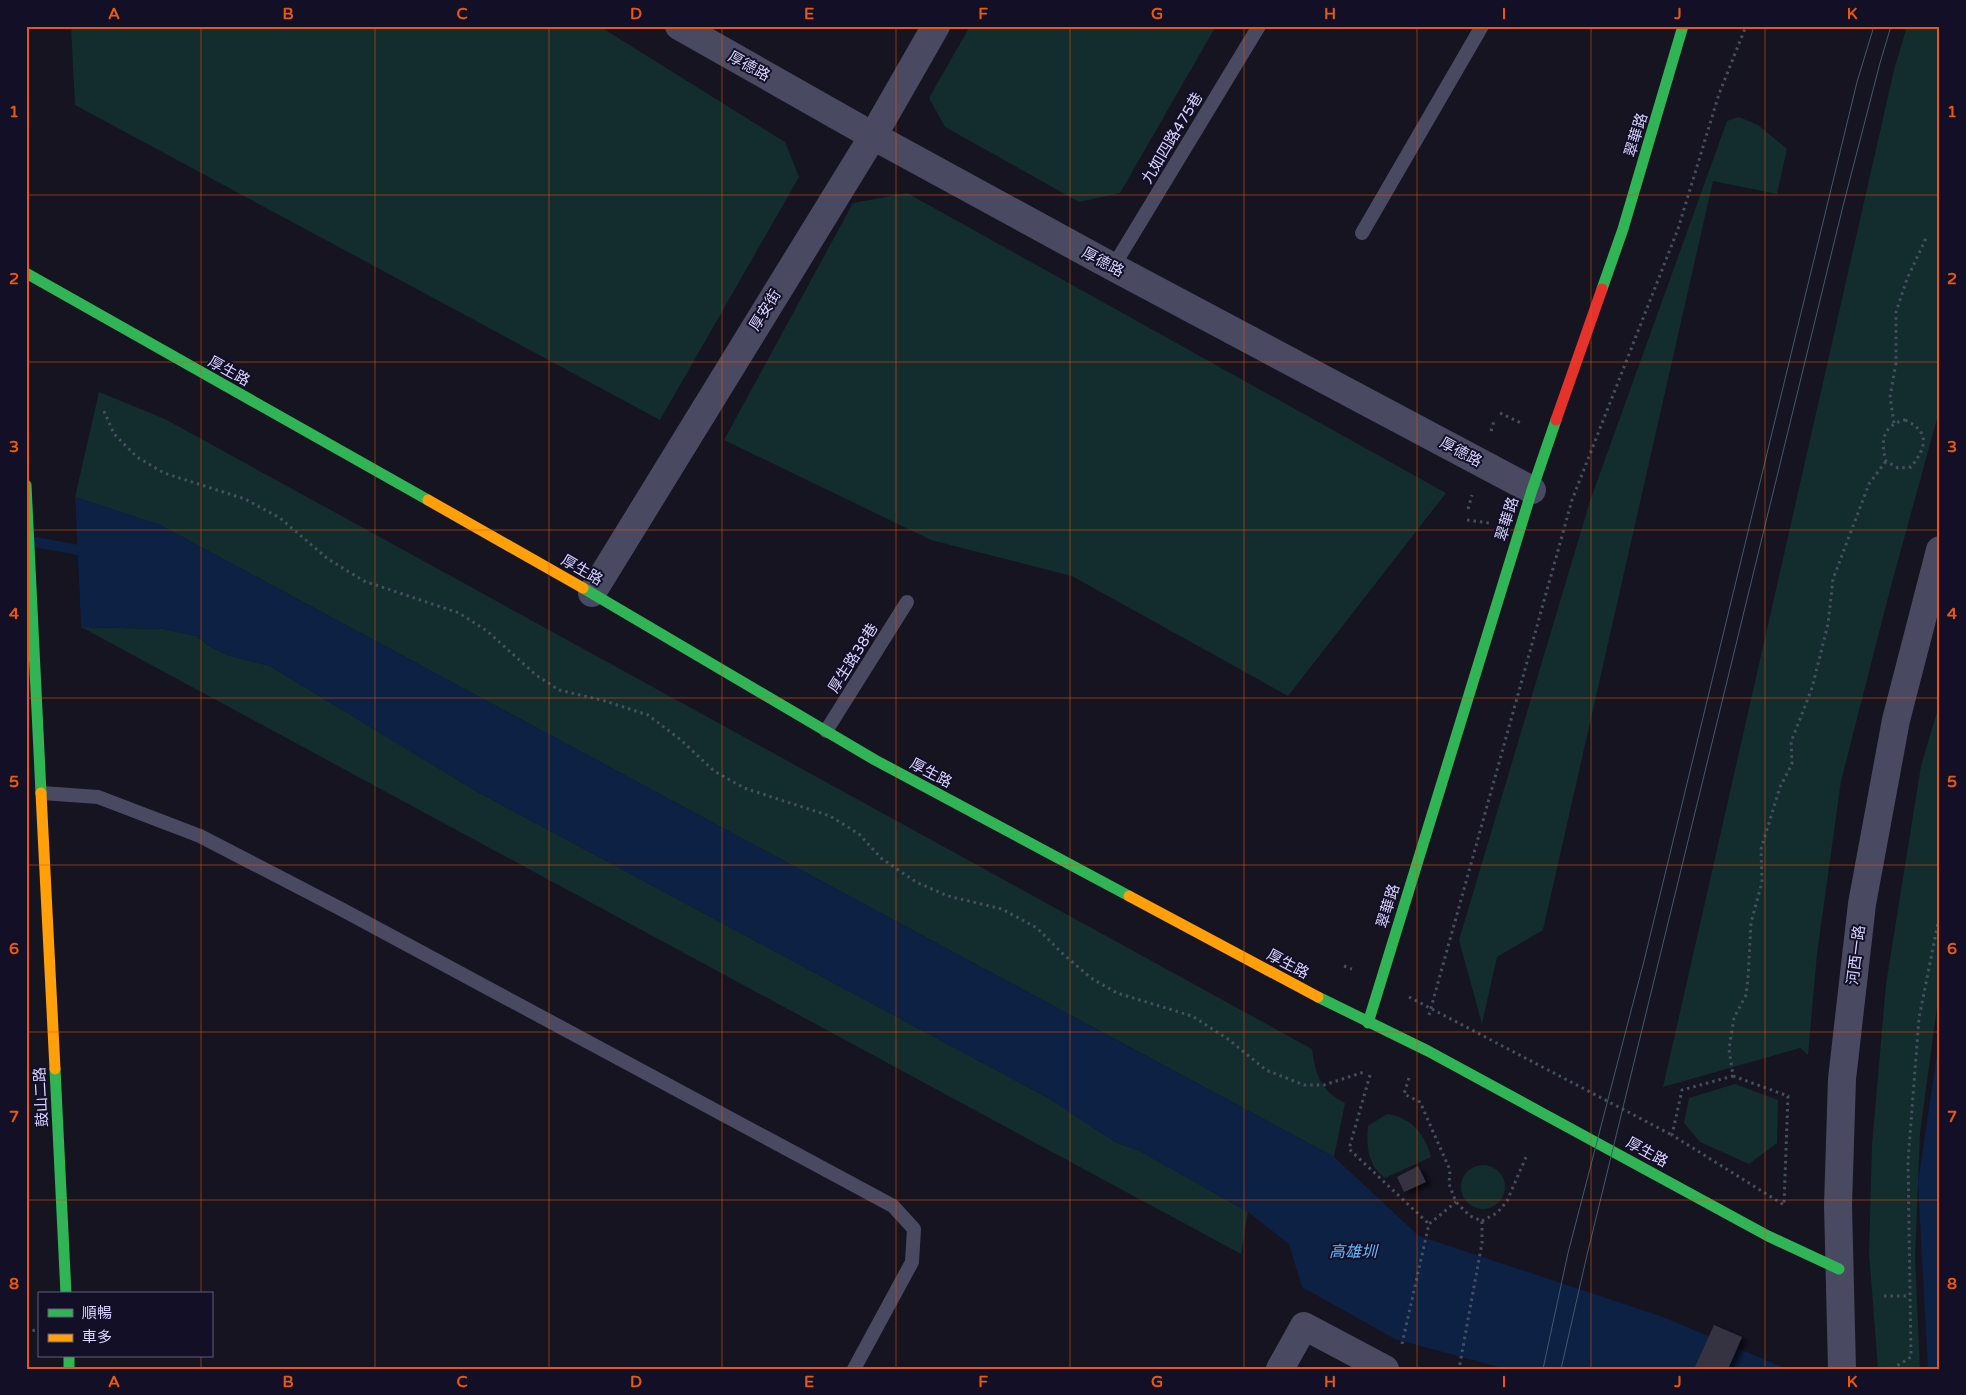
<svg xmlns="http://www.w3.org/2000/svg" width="1966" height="1395" font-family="'Varela Round','Noto Sans TC',sans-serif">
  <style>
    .green { fill: #132c2d }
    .water { fill: #0d2144 }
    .pier { fill: #161421 }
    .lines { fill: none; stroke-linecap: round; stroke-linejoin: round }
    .stream { stroke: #0d2144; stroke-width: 10 }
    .building { fill: #343243; filter: url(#shadow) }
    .path { stroke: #44505f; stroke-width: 3; stroke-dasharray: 2.5 4; stroke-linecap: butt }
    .lane { stroke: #4a4962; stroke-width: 14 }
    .street { stroke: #4a4962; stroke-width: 28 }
    .fast { stroke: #30b455; stroke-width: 11 }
    .slow { stroke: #ff9f0a; stroke-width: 11 }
    .jam { stroke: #e5322d; stroke-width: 11 }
    .tram { stroke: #43596b; stroke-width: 1 }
    .grid { fill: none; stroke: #e8590c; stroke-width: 1; stroke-opacity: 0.55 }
    .labels { text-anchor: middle; stroke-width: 4; stroke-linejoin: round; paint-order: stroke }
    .street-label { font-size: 15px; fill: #d9d4ff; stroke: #130f26 }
    .water-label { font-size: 16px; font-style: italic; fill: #62b6ff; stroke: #130f26 }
    .neatline { fill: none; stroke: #e8590c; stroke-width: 2 }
    .grid-label { font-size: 16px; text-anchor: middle; font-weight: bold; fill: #e8590c }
  </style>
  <defs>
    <filter id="shadow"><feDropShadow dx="5.5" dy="3" stdDeviation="2.5" flood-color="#0009"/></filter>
  </defs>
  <rect width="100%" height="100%" fill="#161421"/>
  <g class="green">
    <path d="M71,26H599L785,142L799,177L660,420L75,105Z"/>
    <path d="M970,26H1216L1120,193L1079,202L945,127L929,98Z"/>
    <path d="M1907,26H1940V408L1891,586L1841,781L1817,954L1808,1055L1800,1048L1663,1087L1894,70Z"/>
    <path d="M1739,117L1758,125L1787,149L1777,194L1713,181L1543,930L1497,957L1482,1024L1459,940L1590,501L1727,121Z"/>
    <path d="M907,193L1446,493L1288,696L1072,576L931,540L724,440L853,203Z"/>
    <path d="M99,392L165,419L1312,1049C1316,1076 1320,1090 1345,1103L1334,1157L160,525L75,497Z"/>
    <path d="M81,627L164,629L196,636L209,646L227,655L270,666L476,791L1050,1099L1115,1142L1140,1151L1248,1212L1241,1254Z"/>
    <path d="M1940,702V985L1920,1133L1915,1257L1920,1369H1878L1869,1253L1872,1145L1886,984L1921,766Z"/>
    <path d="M1735,1084L1778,1100L1777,1143L1749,1164L1700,1142L1684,1123L1689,1098Z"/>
    <path d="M1387,1114C1411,1117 1425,1134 1431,1157L1385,1178C1368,1166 1366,1146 1368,1126Z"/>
    <circle cx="1483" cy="1187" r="22"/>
  </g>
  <g class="water">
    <path d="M75,497L160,525L1334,1157L1419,1236L1663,1317L1787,1369H1506L1395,1339L1302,1287L1289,1244L1248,1212L1140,1151L1115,1142L1050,1099L476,791L270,666L227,655L209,646L196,636L164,629L81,627Z"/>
    <path d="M1940,1035V1369H1928L1918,1182Z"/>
  </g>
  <path class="pier" d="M72,496L75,497L81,627L78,626Z"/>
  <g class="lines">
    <path class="stream" d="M30,541L89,552"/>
  </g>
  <g class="building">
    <path d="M1418,1166L1426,1182L1404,1192L1397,1177Z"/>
    <path d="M1714,1325L1742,1337L1728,1369H1694Z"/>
  </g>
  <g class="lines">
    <g class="path">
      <path d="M104,411L114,434L137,457L164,473L245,499L280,518L328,559L364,581L459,613L487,631L536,675L559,690L605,701L648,715L681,740L714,771L744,788L830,816L859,834L881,858L916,882L948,896L1002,909L1037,928L1063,954L1091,978L1117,993L1192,1016L1228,1039L1266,1070L1304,1085H1324L1364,1072"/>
      <path d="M1500,413L1523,424"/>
      <path d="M1905,420C1931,432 1926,448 1911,467L1898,468L1886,461C1880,441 1883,425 1905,420Z"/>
      <path d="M1894,423L1890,397L1896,363V312L1907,279L1927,236"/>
      <path d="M1491,431L1494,421"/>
      <path d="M1468,509L1472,495"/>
      <path d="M1467,520L1489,523"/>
      <path d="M1344,966L1352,969"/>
      <path d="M1409,997L1672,1135"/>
      <path d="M1429,1015L1572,500L1678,229L1719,94L1746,26"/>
      <path d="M1370,1075L1349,1149L1429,1224"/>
      <path d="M1733,1076L1788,1096L1784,1205L1672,1135L1682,1090L1733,1076L1729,1049L1734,1018L1746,995L1748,978L1751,923L1762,882L1761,849L1780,787L1792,764L1791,742L1812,688L1828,624L1833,579L1869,484L1886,461"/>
      <path d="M1409,1078L1404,1094L1420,1102L1450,1170L1449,1184L1456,1202L1470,1216L1482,1221V1243L1459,1369"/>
      <path d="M1482,1221L1497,1213L1507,1201L1526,1157"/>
      <path d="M1884,1296H1910"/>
      <path d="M26,1331L39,1330"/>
      <path d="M1402,1344L1429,1224L1456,1202"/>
      <path d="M1892,1369L1911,1357L1908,1161L1919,1018L1940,913"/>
    </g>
    <g class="lane">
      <path d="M1362,233L1482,26"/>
      <path d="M1113,267L1259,26"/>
      <path d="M826,731L907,602"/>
      <path d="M42,793L98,797L200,836L341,909L893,1206L914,1229L912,1262L854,1369"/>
    </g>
    <g class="street">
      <path d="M679,26L873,136L1113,267L1532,490"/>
      <path d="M592,593L873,136L936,26"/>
      <path d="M1280,1369L1304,1326L1385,1369"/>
      <path d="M1842,1369L1838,1205L1842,1079L1862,904L1896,720L1940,550"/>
    </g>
    <g class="fast">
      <path d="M26,273L428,500"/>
      <path d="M1602,289L1623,229L1683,26"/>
      <path d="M26,485L41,793"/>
      <path d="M583,588L875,760L1129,896"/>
      <path d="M1318,997L1428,1051L1768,1236L1839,1269"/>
      <path d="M1368,1023L1532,490L1556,420"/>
      <path d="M55,1069L66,1294"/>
      <path d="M69,1356V1369"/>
    </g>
    <g class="slow">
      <path d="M428,500L583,588"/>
      <path d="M41,793L55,1069"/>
      <path d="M1129,896L1318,997"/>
    </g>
    <path class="jam" d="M1556,420L1602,289"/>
    <g class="tram">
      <path d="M1543,1369L1568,1253L1644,961L1857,82L1874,26"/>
      <path d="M1561,1369L1587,1255L1843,206L1880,63L1891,26"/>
    </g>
  </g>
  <path class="grid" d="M201,26V1294M375,26V1369M549,26V1369M722,26V1369M896,26V1369M1070,26V1369M1244,26V1369M1417,26V1369M1591,26V1369M1765,26V1369M26,195H1940M26,362H1940M26,530H1940M26,698H1940M26,865H1940M26,1032H1940M26,1200H1940M201,1356V1369"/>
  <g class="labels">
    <g class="street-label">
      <text transform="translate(749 66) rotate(29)" y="5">厚德路</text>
      <text transform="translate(1636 135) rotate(-73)" y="5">翠華路</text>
      <text transform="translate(1172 138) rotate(-59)" y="5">九如四路475巷</text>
      <text transform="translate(1103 262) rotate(28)" y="5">厚德路</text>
      <text transform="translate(765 310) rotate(-58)" y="5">厚安街</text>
      <text transform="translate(229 371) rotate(29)" y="5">厚生路</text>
      <text transform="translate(1461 452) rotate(28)" y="5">厚德路</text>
      <text transform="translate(1507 519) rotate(-73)" y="5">翠華路</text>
      <text transform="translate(582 570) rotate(30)" y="5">厚生路</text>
      <text transform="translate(853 658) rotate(-58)" y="5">厚生路38巷</text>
      <text transform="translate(931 773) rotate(28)" y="5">厚生路</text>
      <text transform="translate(1388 906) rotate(-73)" y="5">翠華路</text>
      <text transform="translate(1856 955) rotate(-83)" y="5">河西一路</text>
      <text transform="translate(1288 964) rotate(28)" y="5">厚生路</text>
      <text transform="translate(41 1097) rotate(-93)" y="5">鼓山二路</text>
      <text transform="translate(1647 1152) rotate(29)" y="5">厚生路</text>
    </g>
    <g class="water-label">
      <text x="1353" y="1257">高雄圳</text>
    </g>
  </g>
  <rect width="1966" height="1395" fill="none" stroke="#130f26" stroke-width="55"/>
  <rect x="38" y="1292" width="175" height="65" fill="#130f26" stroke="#625e7d"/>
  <rect x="48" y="1309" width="25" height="8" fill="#30b455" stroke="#625e7d"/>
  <text x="82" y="1318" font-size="15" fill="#d9d4ff">順暢</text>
  <rect x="48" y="1334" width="25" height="8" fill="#ff9f0a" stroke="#625e7d"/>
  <text x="82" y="1342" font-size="15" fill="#d9d4ff">車多</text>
  <rect x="28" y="28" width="1910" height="1340" class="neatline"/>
  <g class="grid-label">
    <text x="114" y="19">A</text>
    <text x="288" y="19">B</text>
    <text x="462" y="19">C</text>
    <text x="636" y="19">D</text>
    <text x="809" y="19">E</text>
    <text x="983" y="19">F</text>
    <text x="1157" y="19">G</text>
    <text x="1330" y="19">H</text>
    <text x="1504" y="19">I</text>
    <text x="1678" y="19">J</text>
    <text x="1852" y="19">K</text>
    <text x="14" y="117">1</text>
    <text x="1952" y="117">1</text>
    <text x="14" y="284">2</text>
    <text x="1952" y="284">2</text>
    <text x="14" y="452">3</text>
    <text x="1952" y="452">3</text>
    <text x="14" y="619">4</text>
    <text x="1952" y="619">4</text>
    <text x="14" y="787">5</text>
    <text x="1952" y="787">5</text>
    <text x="14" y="954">6</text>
    <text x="1952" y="954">6</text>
    <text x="14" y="1122">7</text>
    <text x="1952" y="1122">7</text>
    <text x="14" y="1289">8</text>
    <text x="1952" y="1289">8</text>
    <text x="114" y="1387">A</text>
    <text x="288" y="1387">B</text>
    <text x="462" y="1387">C</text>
    <text x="636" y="1387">D</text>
    <text x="809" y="1387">E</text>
    <text x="983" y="1387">F</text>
    <text x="1157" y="1387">G</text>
    <text x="1330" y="1387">H</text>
    <text x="1504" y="1387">I</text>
    <text x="1678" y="1387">J</text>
    <text x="1852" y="1387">K</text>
  </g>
</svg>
